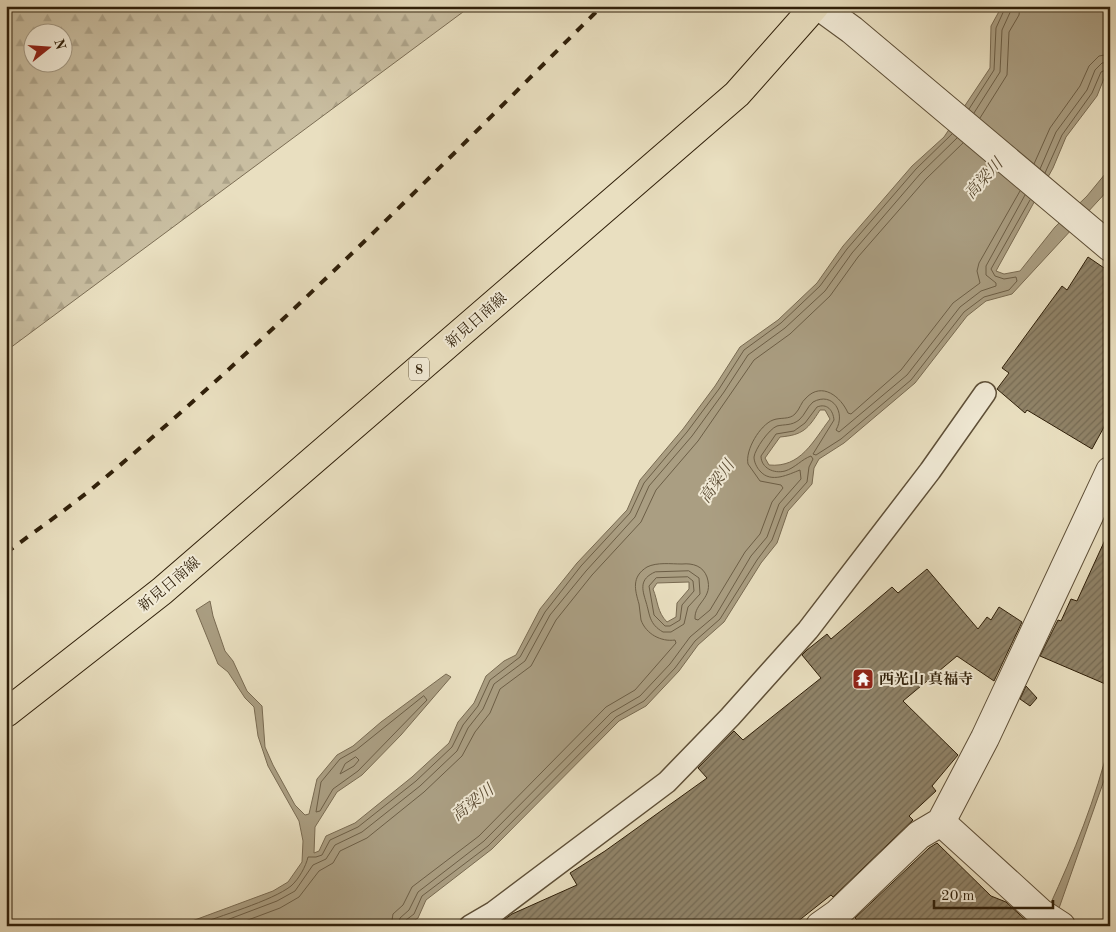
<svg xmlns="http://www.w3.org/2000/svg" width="1116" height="932" font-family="'Old Standard TT','Noto Serif JP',serif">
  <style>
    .forest { fill: url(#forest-firs); stroke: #7c6e55; fill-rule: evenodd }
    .water { fill: #aa9e82; stroke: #796b52; fill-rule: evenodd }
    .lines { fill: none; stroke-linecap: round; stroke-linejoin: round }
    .shore { stroke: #6c5e46; stroke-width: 1 }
    .building { fill: url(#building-hatch); stroke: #2f1f09 }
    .service-casing { stroke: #5e4f37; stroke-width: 24 }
    .minor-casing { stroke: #5e4f37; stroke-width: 30 }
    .primary-casing { stroke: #2f1f09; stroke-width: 30 }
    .service { stroke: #f1ead6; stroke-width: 21 }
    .minor { stroke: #f1ead6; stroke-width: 28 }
    .primary { stroke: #e9dfc0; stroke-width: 28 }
    .rail { stroke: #2f1f09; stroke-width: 4; stroke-dasharray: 9 9; stroke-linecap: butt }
    .labels { text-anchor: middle; stroke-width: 4; stroke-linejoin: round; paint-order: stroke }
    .shield { fill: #f1ead6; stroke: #695c46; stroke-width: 1 }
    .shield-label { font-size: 14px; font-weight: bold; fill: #2f1f09 }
    .street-label { font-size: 15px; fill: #2f1f09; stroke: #f1ead6 }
    .poi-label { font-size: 15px; font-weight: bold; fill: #2f1f09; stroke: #f1ead6; text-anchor: start }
    .water-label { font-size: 16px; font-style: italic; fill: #5a4b33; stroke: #f1ead6 }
  </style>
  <defs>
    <pattern id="forest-firs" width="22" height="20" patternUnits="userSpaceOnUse" patternTransform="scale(1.25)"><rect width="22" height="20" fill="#c9bea1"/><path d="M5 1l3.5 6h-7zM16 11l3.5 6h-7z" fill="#ada389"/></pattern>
    <pattern id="building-hatch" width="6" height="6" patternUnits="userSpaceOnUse" patternTransform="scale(1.25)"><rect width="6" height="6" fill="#908368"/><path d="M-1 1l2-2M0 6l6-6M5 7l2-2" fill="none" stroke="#766b54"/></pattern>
  </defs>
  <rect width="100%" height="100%" fill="#e9dfc0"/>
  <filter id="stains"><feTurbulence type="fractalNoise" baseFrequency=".004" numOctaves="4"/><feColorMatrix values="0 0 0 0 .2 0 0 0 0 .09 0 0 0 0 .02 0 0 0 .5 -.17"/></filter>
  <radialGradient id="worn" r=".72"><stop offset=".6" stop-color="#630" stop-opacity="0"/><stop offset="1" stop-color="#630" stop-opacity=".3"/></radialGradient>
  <path class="forest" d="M6,6H471L6,351ZM32,32H62V62H32Z"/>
  <g class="water">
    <path d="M1002,6H1110V71L1105,76L1097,96L1066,137L1053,168L996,271L1004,274L1020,271L1055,227L1087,196L1110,168V188L1012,294L986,301L967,316L915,383L844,443L819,459L814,468L812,484L788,511L777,543L761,563L724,622L698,645L679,671L646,706L619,721L492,849L426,900L418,918L406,926H171L192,921L273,891L288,882L302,862L303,841L299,821L268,766L258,736L254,707L245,698L228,672L218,664L196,610L210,601L213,616L225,651L233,661L247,691L262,706L265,747L273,765L295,805L305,815L309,814L317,779L337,755L353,746L381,722L446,674L451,677L401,735L362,775L337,792L315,827L314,853L319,851L326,836L355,823L412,777L449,743L458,722L474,703L486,676L504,661L516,655L540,609L577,563L627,510L640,480L683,429L715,386L740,347L778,320L817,283L843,246L912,166L944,137L990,68L991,26ZM820,410H825L830,419C813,441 801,468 769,465L765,458L780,437C803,435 808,429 820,410ZM689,582V589L677,603L676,617L667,622C657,612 658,601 653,589L657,583Z"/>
    <path d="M1110,741L1108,769L1058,911L1049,907C1074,853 1096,798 1110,741Z"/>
  </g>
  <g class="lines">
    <g class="shore">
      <path d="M969,109L994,70L996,28L1006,6"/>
      <path d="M974,113L1000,72L1002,30L1013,6"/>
      <path d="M980,118L1007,75L1009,32L1019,15L1020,6"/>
      <path d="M1034,164L1050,128L1080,86L1089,66L1099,56L1110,54"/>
      <path d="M1040,169L1056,132L1087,90L1095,70L1102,63L1110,62"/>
      <path d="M1045,173L1062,135L1092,93L1101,72L1110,68"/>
      <path d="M689,571L699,578L700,594L688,607L684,624L671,632H663C649,624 650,615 646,602C642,589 639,579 655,572Z"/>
      <path d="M688,577L693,581L694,591L682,605L680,620L670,626H665L654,615L649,586L656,578Z"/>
      <path d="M424,696L427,700L358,771L333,789L320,811L316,812L321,782L340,759L356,750Z"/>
      <path d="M356,757L359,760L354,766L340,774L345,764Z"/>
      <path d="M194,926C219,916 272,901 291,886C299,879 306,866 308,857H316L322,855L330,840L358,827L416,781L452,747L463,725L478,706L490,680L520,657L545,612L581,566L630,513L644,483L687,432L719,389L744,350L781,323L820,286L847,249L916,169L952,134"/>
      <path d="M211,926L277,901L295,891L313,865L326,859L335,845L362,832L420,786L457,751L468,728L483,709L494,684L525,661L550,615L586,571L635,517L649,486L692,436L724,392L748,355L785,328L825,291L852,253L920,174L957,138"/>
      <path d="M232,926L280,908L299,897L319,871L333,863L340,851L367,838L424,792L462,756L475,732L490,713L500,689L531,666L556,620L592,575L641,522L656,490L698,441L754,360L790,334L830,296L858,257L926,179L963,143"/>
      <path d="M391,926L393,914L403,905L412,887L479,836L606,707L635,690L676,643L675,640C661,642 646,634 641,620C640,615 640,609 639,604C635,590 631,577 647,567C657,562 671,564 682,564C693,563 703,566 707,577C714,599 694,602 695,619L698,620L710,610L745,552L760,534L772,502L783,488L781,485L760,481L748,464C745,450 760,425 773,420C781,417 789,420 795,414C800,409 801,402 806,398C822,381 841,397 848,413L851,414L901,370L953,303L980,283L977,271L979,263L1020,191"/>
      <path d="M398,926L400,918L409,910L418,892L484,841L611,713L640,696L670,664L690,637L716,615L751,556L767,537L779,504L801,479L800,470C789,474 771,484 760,471C757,468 754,462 754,457C755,449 769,429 777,426C785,424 791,426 799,420C805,415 807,407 813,402C833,391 846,413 836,430L839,432L907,375L960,307L981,291L996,286V283L986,275V266L1025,195"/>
      <path d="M404,926L406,920L414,914L422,896L488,846L616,717L644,701L675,668L695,641L720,619L757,560L772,540L784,508L807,482L809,467L813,459L811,456C802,459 795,468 785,471C774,474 761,468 761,456L776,434L794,431L805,423L817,407C827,403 833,410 834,420L813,454L816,455L841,439L911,380L964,312L984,297L1009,290L1017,281L1016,277L1004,279L995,276L991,269L1030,200"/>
    </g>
  </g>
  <g class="building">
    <path d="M1088,257L1110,272V416L1092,449L1027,410L1025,413L997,389L1009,373L1002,368L1062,286L1067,290Z"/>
    <path d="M1110,529V686L1040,656L1058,620L1061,621L1071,599L1077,601Z"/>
    <path d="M927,569L978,629L987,617L991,620L999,607L1022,622L994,681L957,656L903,701L958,755L932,786L936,791L909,816L913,820L833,897L831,895L792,926H495L512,914L577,885L570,873L605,851L707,778L698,768L734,731L743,740L821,678L802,655L807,650L827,634L831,639L892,587L898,593Z"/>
    <path d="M1026,686L1037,698L1030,706L1020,699Z"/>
    <path d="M937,843L991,896L1006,902L1032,926H863L855,918L929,848Z"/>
  </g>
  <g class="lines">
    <g class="service-casing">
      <path id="service" d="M470,926L494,912L667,782L730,717L808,630L930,471L985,393"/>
    </g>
    <g class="minor-casing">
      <g id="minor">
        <path d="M819,6L852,30L1110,247"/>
        <path d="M941,822L1041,913L1061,926"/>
        <path d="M820,926L837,914L919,835L941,822L985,738L1110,471"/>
      </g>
    </g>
    <g class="primary-casing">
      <path id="primary" d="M6,713L162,591L737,94L815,6"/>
    </g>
    <use href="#service" class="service"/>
    <use href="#minor" class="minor"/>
    <use href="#primary" class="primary"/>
    <path class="rail" d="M6,553C35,531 66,510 94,487C273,338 437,170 602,6"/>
  </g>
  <defs>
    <g id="temple-square" transform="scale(1.125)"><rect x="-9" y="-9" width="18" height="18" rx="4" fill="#8f2418" stroke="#f1ead6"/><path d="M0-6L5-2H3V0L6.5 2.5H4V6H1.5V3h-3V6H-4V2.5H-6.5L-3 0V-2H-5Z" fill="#fff"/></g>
  </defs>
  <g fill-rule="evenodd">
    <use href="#temple-square" x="863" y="679"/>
  </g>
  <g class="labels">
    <rect class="shield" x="409" y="357.5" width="20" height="23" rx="4"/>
    <g class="shield-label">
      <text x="419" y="374">8</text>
    </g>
    <g class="street-label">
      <text transform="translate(476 320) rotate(-41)" y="5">新見日南線</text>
      <text transform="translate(169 584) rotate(-40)" y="5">新見日南線</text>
    </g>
    <g class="poi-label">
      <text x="879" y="684">西光山 真福寺</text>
    </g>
    <g class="water-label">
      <text transform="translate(983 178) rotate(-48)" y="6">高梁川</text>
      <text transform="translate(716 481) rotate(-55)" y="6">高梁川</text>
      <text transform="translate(472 802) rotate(-38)" y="6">高梁川</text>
    </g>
  </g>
  <rect width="1116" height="932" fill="none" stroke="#e9dfc0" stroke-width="25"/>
  <rect x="8" y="8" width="1101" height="917" fill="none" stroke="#2f1f09" stroke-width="2.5"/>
  <rect x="12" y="12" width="1091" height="907" fill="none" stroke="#2f1f09"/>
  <g transform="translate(48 48) rotate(73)"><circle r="24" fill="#f1ead6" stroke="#a39984"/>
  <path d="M0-4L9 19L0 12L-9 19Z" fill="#8f2418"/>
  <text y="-8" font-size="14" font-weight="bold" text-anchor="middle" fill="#2f1f09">N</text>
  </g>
  <path d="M934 900v8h119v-8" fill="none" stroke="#2f1f09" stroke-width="2.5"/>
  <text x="941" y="900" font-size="15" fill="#2f1f09" stroke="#f1ead6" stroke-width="4" paint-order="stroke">20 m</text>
  <rect width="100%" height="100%" filter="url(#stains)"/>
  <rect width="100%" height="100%" fill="url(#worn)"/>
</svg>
